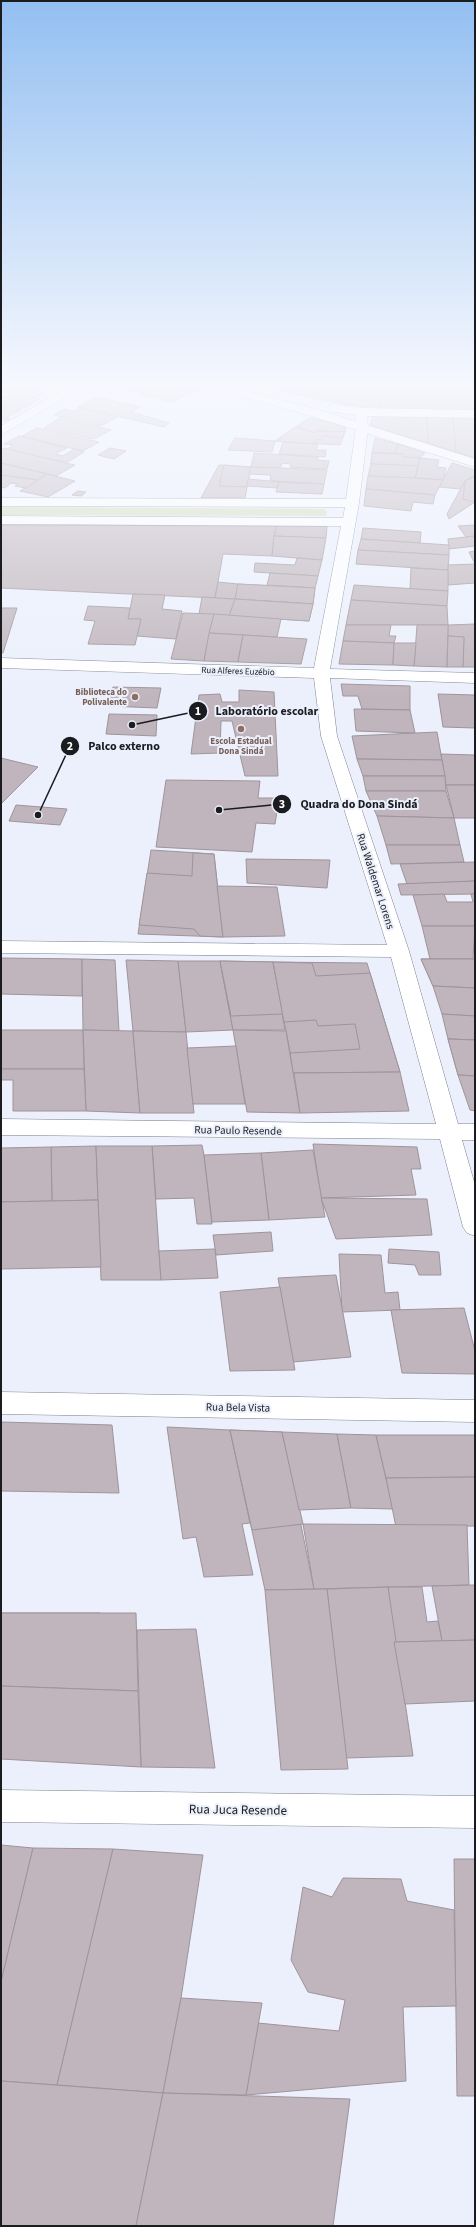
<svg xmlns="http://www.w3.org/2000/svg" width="476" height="2227" font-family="'Source Sans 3',sans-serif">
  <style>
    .green { fill: #d4ddb8 }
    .building { fill: #c0b5bc; stroke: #9f949b }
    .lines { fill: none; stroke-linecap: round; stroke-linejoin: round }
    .street-casing { stroke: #7e828c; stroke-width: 1 }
    .secondary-casing { stroke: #7e828c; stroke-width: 1 }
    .street { fill: #fff; fill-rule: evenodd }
    .secondary { fill: #fff; fill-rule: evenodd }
    .education-dot { fill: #8d6e63; stroke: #ebf0fc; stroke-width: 1.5 }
    .labels { text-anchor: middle; stroke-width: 4; stroke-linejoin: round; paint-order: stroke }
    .far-street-label { font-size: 9px; fill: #1a1c1f; stroke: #ebf0fc }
    .far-education-label { font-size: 9px; font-weight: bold; fill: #785e54; stroke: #ebf0fc; text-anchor: end }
    .street-label { font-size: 11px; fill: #1a1c1f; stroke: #ebf0fc }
    .near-street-label { font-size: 13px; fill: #1a1c1f; stroke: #ebf0fc }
    .leader { fill: none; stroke: #1a1c1f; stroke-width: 1.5 }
    .callout-dot { fill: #1a1c1f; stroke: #ebf0fc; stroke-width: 1.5 }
    .mark-label { font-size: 12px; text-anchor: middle; font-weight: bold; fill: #fff }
    .callout-label { font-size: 12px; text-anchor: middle; font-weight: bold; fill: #1a1c1f; stroke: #ebf0fc; stroke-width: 4; stroke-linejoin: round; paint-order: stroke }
  </style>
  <rect width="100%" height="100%" fill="#ebf0fc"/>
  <path class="green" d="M1,507L324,509L327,512L326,516L1,515Z"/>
  <g class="building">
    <path d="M1,387H37L43,389L40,391L42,394L34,398L1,391Z"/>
    <path d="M133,387H152L143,393L128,390Z"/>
    <path d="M152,387H194L199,389L171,402L140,394Z"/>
    <path d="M262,387H321L309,397Z"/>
    <path d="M321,387H348L334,402L309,397Z"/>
    <path d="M348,387H379L380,409L360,408L334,402Z"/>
    <path d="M379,387H453L460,410L380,409Z"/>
    <path d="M453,387H475V410H460Z"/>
    <path d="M16,394L34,398L40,399L24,408L1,404V398Z"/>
    <path d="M96,397L140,407L131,412L169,423L164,427L77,407Z"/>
    <path d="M1,405L22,409L6,418L10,419L6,421L1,420Z"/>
    <path d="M80,408L117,417L101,426L54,415L64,409L74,411Z"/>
    <path d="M373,416L427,417L428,443L370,426Z"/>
    <path d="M427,417L453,418L456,452L428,443Z"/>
    <path d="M60,418L111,430L94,439L44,428Z"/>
    <path d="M309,418L339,424L346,428L345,432L316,431L315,433L296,427Z"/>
    <path d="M453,418H475V458L456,452Z"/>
    <path d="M296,427L315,433L316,431L345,432L340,445L275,441Z"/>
    <path d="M296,427L315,433L316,431L345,432L342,438L323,436L321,440L316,439L314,444L275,441Z"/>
    <path d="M37,428L99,442L83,451L22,436Z"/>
    <path d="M19,436L67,448L55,454L63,456L74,449L84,452L66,463L7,449L13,445L4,444Z"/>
    <path d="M235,438L275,441L272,452L228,450Z"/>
    <path d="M375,438L398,444L396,453H372Z"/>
    <path d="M283,442L318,444L316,450H326L325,457L279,454Z"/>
    <path d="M398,444L425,453L420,458L403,457V454H396Z"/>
    <path d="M4,448L66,463L75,465L56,476L1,463V450Z"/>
    <path d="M110,448L126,451L114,459L98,455Z"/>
    <path d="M254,453L318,457L317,460L329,461L327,469L290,467L291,464L282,463L280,468L251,467Z"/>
    <path d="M372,453L403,454L402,465L371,464Z"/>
    <path d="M372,453L403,454V457L420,458L418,466L371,464Z"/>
    <path d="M420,458L439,460L437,467L446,468L443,480L415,478Z"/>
    <path d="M1,463L47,474L38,480L1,475Z"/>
    <path d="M452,463L475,470V475L465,481L461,489L439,487Z"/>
    <path d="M371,464L402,465L418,466L415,478L368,476Z"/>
    <path d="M219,465L251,467L245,498H201Z"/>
    <path d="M224,465L251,467L247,487L219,486Z"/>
    <path d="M251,467L280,468L327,470L324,484L270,481L271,475L249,474Z"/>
    <path d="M47,474L75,481L48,497L20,491Z"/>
    <path d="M1,475L38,480L26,488L15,486L18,484L11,483L5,488L1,487Z"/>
    <path d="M475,475V502L449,519L447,514L465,481Z"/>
    <path d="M368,476L415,478L443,480L435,495L366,489Z"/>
    <path d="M475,477V502H474L463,499L465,481Z"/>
    <path d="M248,479L270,481L279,482L277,488L247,486Z"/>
    <path d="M279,482L324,484L322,494L276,492Z"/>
    <path d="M366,489L435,495L433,504L413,502L411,511L364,506Z"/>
    <path d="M78,491L86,492L81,496L72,495Z"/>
    <path d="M1,525L277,526L272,556L223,554L215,598L1,588Z"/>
    <path d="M475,525V536L466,537L458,526Z"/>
    <path d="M277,526H327L326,538L274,536Z"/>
    <path d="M363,528L421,532L420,543L361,539Z"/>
    <path d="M274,536L326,538L322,560L272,556Z"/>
    <path d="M475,536V546L449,549L448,539Z"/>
    <path d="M361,539L449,545V555L358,550Z"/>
    <path d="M358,550L449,555L448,570L356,564Z"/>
    <path d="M475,551V564L469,552Z"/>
    <path d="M297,558L322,560L318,576L254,572L255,563L295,565Z"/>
    <path d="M475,564V583L448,585V565Z"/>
    <path d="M411,568L448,570V591L410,589Z"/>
    <path d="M270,573L318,576L315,588L267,585Z"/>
    <path d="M218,582L238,584L315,588L313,604L215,598Z"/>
    <path d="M238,584L315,588L313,604L235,599Z"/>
    <path d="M354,585L448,591L447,606L351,600Z"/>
    <path d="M133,594L165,595L162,609L182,611L176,639L137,636L141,619H128Z"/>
    <path d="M202,597L313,604L309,621L199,614Z"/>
    <path d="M235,599L313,604L309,621L229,616Z"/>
    <path d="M351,600L447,606L448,625H346Z"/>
    <path d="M88,606L130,608L128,619H141L135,645L88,644L95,621L84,620Z"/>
    <path d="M1,608H17L3,653H1Z"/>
    <path d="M183,613L214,614L204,661L171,659Z"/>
    <path d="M214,614L281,619L277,637L209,633Z"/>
    <path d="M475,624V667H463L464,637L448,636V625Z"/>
    <path d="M346,625H391L389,636H396L394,643L343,641Z"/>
    <path d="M417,625H448L447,667L414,666Z"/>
    <path d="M209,633L243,635L238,662L204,661Z"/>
    <path d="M243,635L307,639L301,664L238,662Z"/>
    <path d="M448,636L464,637L463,667H447Z"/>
    <path d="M343,641L394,643L393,665L339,664Z"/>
    <path d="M394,643H416L414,666L393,665Z"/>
    <path d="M341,684L410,686V710L362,709L358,696H343Z"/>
    <path d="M113,687L161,688L157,708L108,706Z"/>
    <path d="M239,690L274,692L278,776H245L232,721H221L220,753L191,754L199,695L220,694L222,702H239Z"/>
    <path d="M438,694L475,695V728L443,727Z"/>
    <path d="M354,709L410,710L415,733L356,731Z"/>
    <path d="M109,714L157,715L156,736L106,734Z"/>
    <path d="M437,732L442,760L357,759L352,736Z"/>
    <path d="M441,754L475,755V785H446Z"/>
    <path d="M1,758L38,767L1,804Z"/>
    <path d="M357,759L442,760L445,776H363Z"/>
    <path d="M363,776H445L446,791H366Z"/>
    <path d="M166,780L260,781L258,798H279L275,824L256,823L252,852L156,847Z"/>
    <path d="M446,785H475V818H454Z"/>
    <path d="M366,791H446L454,818L377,816Z"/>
    <path d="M16,805L67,809L60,825L9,821Z"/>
    <path d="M377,816L454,818L460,845H386Z"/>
    <path d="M386,845H460L464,862L391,864Z"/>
    <path d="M151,850L214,854L223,937L138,934Z"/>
    <path d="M193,853L214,854L223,937L200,936L194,929L139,925L147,873L192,876Z"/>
    <path d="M246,859L330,860L327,888L247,883Z"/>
    <path d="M475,862V881L407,884L400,864Z"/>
    <path d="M475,881V894L401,895L398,884Z"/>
    <path d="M217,886L277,887L285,936L223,937Z"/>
    <path d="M444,894L447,902H473L471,894H475V926H422L413,895Z"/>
    <path d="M422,926H475L473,959H430Z"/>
    <path d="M1,958L82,959V996L1,994Z"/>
    <path d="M82,959L115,960L119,1031L83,1030Z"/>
    <path d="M421,959H475V988L433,986Z"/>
    <path d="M421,959H475V988L433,986Z"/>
    <path d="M126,960L178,961L186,1032L133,1031Z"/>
    <path d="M178,961H220L233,1030L186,1032Z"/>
    <path d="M220,961L273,962L285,1030H233Z"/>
    <path d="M220,961L273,962L283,1014L231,1016Z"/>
    <path d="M273,962L367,963L400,1072L294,1073Z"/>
    <path d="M273,962L312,963L316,976L370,973L400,1072L293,1073L290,1053L360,1049L355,1024L318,1026L316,1020L284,1022Z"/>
    <path d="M433,986L475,988V1016L442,1014Z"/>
    <path d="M442,1014L475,1016V1040L448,1039Z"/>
    <path d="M1,1030H83L84,1069H1Z"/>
    <path d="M83,1030L133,1031L140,1113L86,1111Z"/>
    <path d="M233,1030L286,1031L300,1113L247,1112Z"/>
    <path d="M133,1031L186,1032L194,1113H140Z"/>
    <path d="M448,1039L475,1040V1076L458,1075Z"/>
    <path d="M448,1039L475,1040V1076L458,1075Z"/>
    <path d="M236,1046L245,1104H193L187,1048Z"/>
    <path d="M1,1069H84L86,1111H13V1080H1Z"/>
    <path d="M400,1072L409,1111L300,1113L294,1073Z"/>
    <path d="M458,1075L475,1076V1111L470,1110Z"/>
    <path d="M313,1144L417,1147L421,1169H411L416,1195L321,1198Z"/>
    <path d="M202,1145L204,1155L212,1224H197L194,1198L156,1199L152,1146Z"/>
    <path d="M96,1146L98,1200L52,1201L51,1147Z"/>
    <path d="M96,1146H152L161,1280H101Z"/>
    <path d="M51,1147L52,1201L1,1202V1148Z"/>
    <path d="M313,1150L325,1217L269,1220L261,1153Z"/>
    <path d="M261,1153L269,1220L212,1222L204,1155Z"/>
    <path d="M321,1198L427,1199L432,1235L336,1239Z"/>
    <path d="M98,1200L101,1267L1,1269V1202Z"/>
    <path d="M271,1232L273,1251L216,1255L213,1235Z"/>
    <path d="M215,1249L218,1278L161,1280L159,1251Z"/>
    <path d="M389,1249L439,1252L441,1275H419L415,1265L388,1263Z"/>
    <path d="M339,1254L381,1255L385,1293L398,1292L400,1310L342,1312Z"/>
    <path d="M336,1275L351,1357L293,1362L278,1278Z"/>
    <path d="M280,1287L295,1370L230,1371L220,1292Z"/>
    <path d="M464,1308L475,1351V1374L402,1373L391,1310Z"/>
    <path d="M1,1422L112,1425L119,1493L1,1491Z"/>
    <path d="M167,1427L230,1430L250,1523L242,1524L253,1575L204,1577L196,1537L183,1539Z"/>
    <path d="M230,1430L282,1432L314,1589L265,1590Z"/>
    <path d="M230,1430L282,1432L303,1524L252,1530Z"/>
    <path d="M282,1432L337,1434L351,1508L299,1510Z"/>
    <path d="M337,1434L376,1435L393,1509L351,1508Z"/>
    <path d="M376,1435H475V1477L386,1478Z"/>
    <path d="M475,1477V1526L396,1527L386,1478Z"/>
    <path d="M303,1524L467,1525L469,1585L314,1589Z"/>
    <path d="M475,1585V1640L442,1641L432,1586Z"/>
    <path d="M388,1587H422L427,1622L438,1621L442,1641L394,1642Z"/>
    <path d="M388,1587L413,1756L346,1758L327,1589Z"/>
    <path d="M327,1589L348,1769L281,1770L265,1590Z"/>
    <path d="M1,1613H100L105,1691L1,1686Z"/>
    <path d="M1,1613H136L138,1691L1,1686Z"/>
    <path d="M196,1629L215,1768L141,1767L137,1630Z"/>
    <path d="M475,1640V1701L405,1704L394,1642Z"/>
    <path d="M1,1686L138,1691L141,1767L1,1759Z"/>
    <path d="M1,1845L33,1848L1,1982Z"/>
    <path d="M33,1848L113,1849L57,2085L1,2081V1982Z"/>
    <path d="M113,1849L203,1855L181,1998L163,2093L57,2085Z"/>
    <path d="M454,1859H475V2096H457Z"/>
    <path d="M343,1878L401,1879L407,1901L454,1910L456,2006L403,2007L406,2081L246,2095L258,2023L339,2031L345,2000L308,1992L291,1960L303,1887L332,1897Z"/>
    <path d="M181,1998L262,2003L246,2095L163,2093Z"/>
    <path d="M1,2081L163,2093L136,2226H1Z"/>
    <path d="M163,2093L350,2099L333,2226H136Z"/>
  </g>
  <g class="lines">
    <g class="street-casing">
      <g id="street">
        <path d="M69,387H83L1,435V426Z"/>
        <path d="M361,408L367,412L368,428L359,503L330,669L475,673V683L330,678L337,736L409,951L458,1124H475V1140H462L475,1185V1236L467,1233L463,1227L440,1139L1,1135V1119L436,1124L391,957L1,953V941L387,945L321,736L314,678L1,668V658L314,668L341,526L1,524V516L343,518L345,507L1,506V498L346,499L356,428L355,412Z"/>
        <path d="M1,1392L475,1400V1422L1,1414Z"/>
        <path d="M1,1790L475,1796V1828L1,1822Z"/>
      </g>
    </g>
    <g class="secondary-casing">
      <g id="secondary">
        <path d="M209,387H230L316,409L475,459V467L308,415Z"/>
        <path d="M334,404L361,408L475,410V418L361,416L330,411L328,408L330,405Z"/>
      </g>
    </g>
    <use href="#street" class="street"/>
    <use href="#secondary" class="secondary"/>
  </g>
  <linearGradient id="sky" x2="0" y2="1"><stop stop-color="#93bff1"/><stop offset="0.55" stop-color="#f6f8fe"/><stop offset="1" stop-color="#f6f8fe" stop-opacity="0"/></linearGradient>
  <rect width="476" height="699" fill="url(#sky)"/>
  <g class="education-dot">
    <circle cx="135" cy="697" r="4"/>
    <circle cx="241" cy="729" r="4"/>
  </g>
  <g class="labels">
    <g class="far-street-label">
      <text transform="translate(238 671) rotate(2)" y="3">Rua Alferes Euzébio</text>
    </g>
    <g class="far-education-label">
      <text x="127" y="695">Biblioteca do<tspan x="127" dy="10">Polivalente</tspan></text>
      <text x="241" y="744" text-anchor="middle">Escola Estadual<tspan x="241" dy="10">Dona Sindá</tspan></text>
    </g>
    <g class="street-label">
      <text transform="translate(376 881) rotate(72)" y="4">Rua Waldemar Lorens</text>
      <text transform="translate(238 1130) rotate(1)" y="4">Rua Paulo Resende</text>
      <text transform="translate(238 1407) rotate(1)" y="4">Rua Bela Vista</text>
    </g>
    <g class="near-street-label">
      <text transform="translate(238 1809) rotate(1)" y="5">Rua Juca Resende</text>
    </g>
  </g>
  <path class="leader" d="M132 725L198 711M38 815L70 746M219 810L282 804"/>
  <g class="callout-dot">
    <circle cx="132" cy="725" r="4"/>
    <circle cx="38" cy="815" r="4"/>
    <circle cx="219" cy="810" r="4"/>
    <circle cx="198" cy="711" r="10"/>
    <circle cx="70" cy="746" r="10"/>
    <circle cx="282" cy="804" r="10"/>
  </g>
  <g class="mark-label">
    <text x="198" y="715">1</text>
    <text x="70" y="750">2</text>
    <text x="282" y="808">3</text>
  </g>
  <g class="callout-label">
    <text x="267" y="715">Laboratório escolar</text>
    <text x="124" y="750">Palco externo</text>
    <text x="359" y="808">Quadra do Dona Sindá</text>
  </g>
  <rect width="476" height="2227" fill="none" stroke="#1a1c1f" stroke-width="4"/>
</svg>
